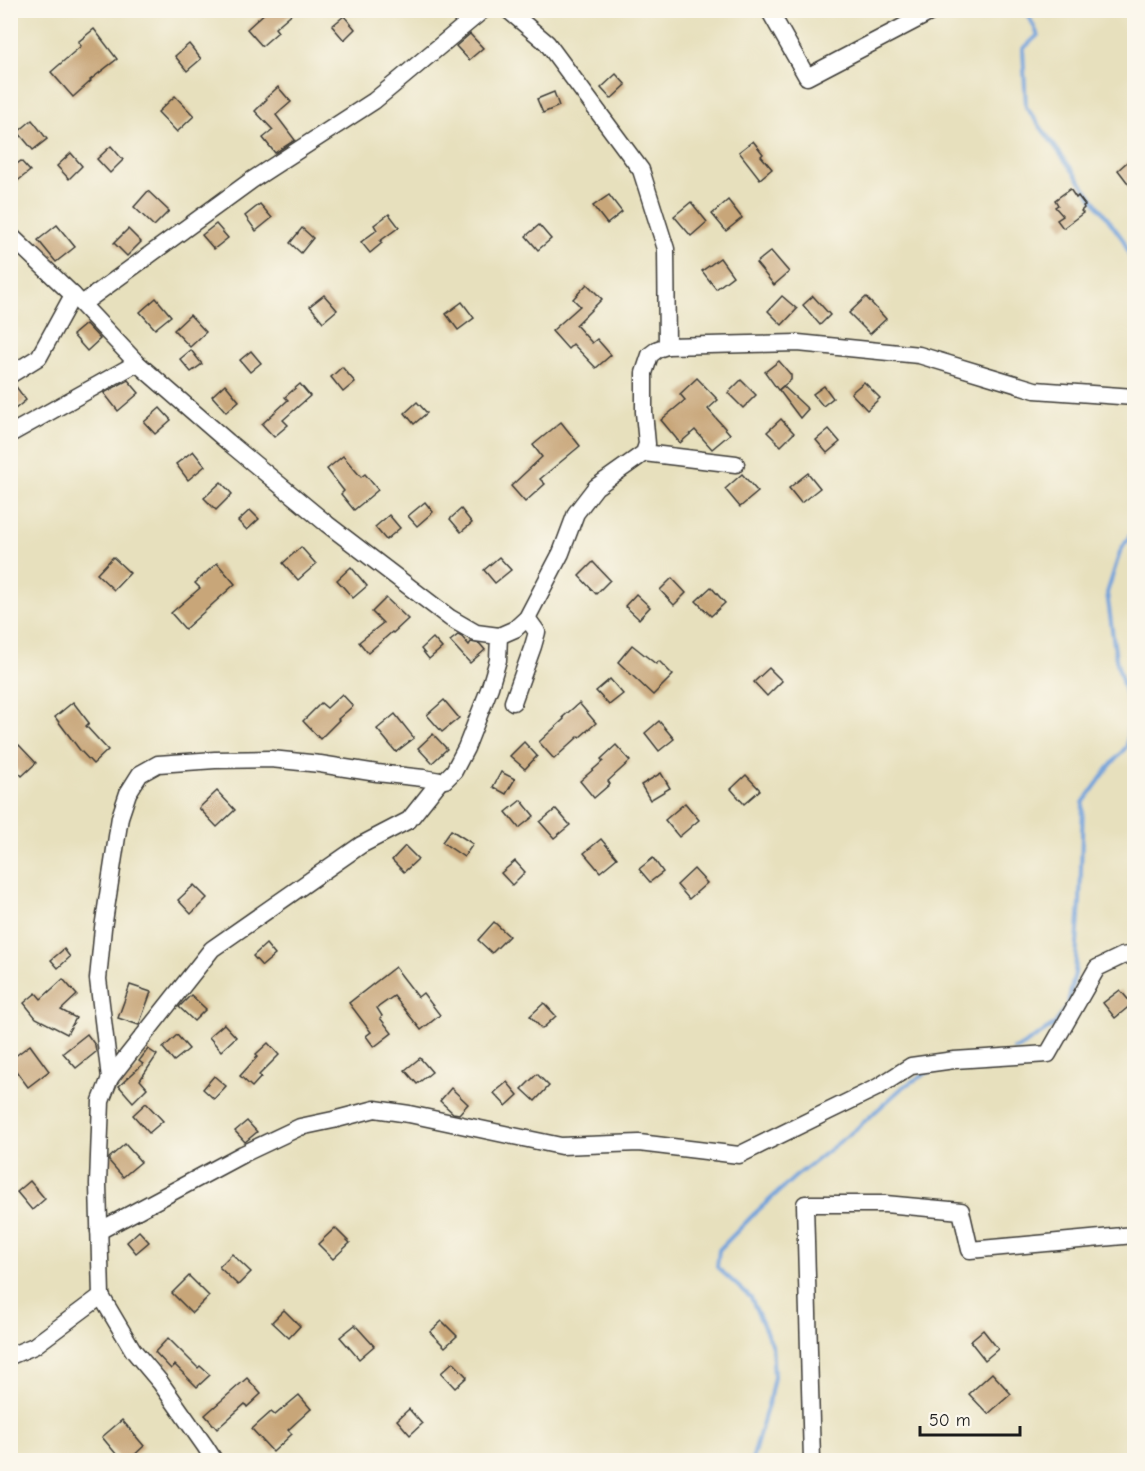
<svg xmlns="http://www.w3.org/2000/svg" width="1145" height="1471" font-family="'Comic Neue',sans-serif">
  <style>
    .lines { fill: none; stroke-linecap: round; stroke-linejoin: round }
    .stream { stroke: #6fa0da; stroke-width: 4 }
    .building { fill: #c8a679 }
    .street-casing { stroke: #3a3934; stroke-width: 19 }
    .street { stroke: #fff; stroke-width: 16 }
  </style>
  <rect width="100%" height="100%" fill="#fbf7ec"/>
  <filter id="ink" filterUnits="userSpaceOnUse"><feTurbulence type="fractalNoise" baseFrequency=".0167" numOctaves="2"/><feDisplacementMap in="SourceGraphic" scale="12" xChannelSelector="R" yChannelSelector="G"/><feConvolveMatrix kernelMatrix="1 2 1 2 8 2 1 2 1" color-interpolation-filters="sRGB"/></filter>
  <filter id="wash" filterUnits="userSpaceOnUse"><feTurbulence type="fractalNoise" baseFrequency=".008" numOctaves="4" result="noise"/><feDisplacementMap in="SourceGraphic" scale="24" xChannelSelector="R" yChannelSelector="G"/><feGaussianBlur stdDeviation="1.35" result="paint"/><feColorMatrix in="noise" values="0 0 0 0 0 0 0 0 0 0 0 0 0 0 0 0 0 1.4 0 .05"/><feComposite in="paint" operator="in"/></filter>
  <g filter="url(#wash)">
    <rect width="100%" height="100%" fill="#e7e0bd"/>
    <g class="lines">
      <g class="stream">
        <path d="M1026,10L1038,35L1023,49L1026,107L1124,241L1134,268"/>
        <path d="M1014,1049L1019,1048L1054,1025L1067,1007L1075,973L1080,902L1083,803L1109,767L1127,746L1129,707L1116,659L1107,593L1120,552L1134,528"/>
        <path d="M752,1460L769,1401L774,1377L772,1345L751,1298L717,1267L719,1250L754,1214L796,1176L856,1129L903,1087L930,1071L934,1070"/>
      </g>
    </g>
    <g id="blocks">
      <g class="building">
        <path d="M268,10H296L275,28L278,32L262,46L247,29Z"/>
        <path d="M344,16L355,29L344,40L332,26Z"/>
        <path d="M94,29L117,59L90,80L91,81L73,97L51,72L81,46L78,42Z"/>
        <path d="M470,34L483,48L469,60L456,46Z"/>
        <path d="M189,44L201,59L187,71L175,56Z"/>
        <path d="M616,74L626,85L611,99L601,88Z"/>
        <path d="M278,87L291,102L276,115L295,140L275,153L263,138L273,130L255,111L267,99L266,98Z"/>
        <path d="M554,92L559,106L543,113L537,99Z"/>
        <path d="M175,96L194,116L177,132L158,112Z"/>
        <path d="M32,120L47,139L33,150L18,132Z"/>
        <path d="M753,141L763,154L761,156L772,169L760,179L739,152Z"/>
        <path d="M111,146L123,160L110,173L97,159Z"/>
        <path d="M71,153L82,166L69,179L57,166Z"/>
        <path d="M1134,156V191L1118,170Z"/>
        <path d="M21,161L30,171L10,187V169Z"/>
        <path d="M1070,189L1076,198L1078,196L1085,205L1083,206L1084,208L1081,211L1083,213L1063,228L1057,220L1063,216L1055,207L1058,205L1055,200Z"/>
        <path d="M148,191L169,211L154,226L134,207Z"/>
        <path d="M609,195L622,212L607,224L593,206Z"/>
        <path d="M728,200L742,218L726,231L712,214Z"/>
        <path d="M691,202L707,222L691,236L674,216Z"/>
        <path d="M260,204L272,218L256,231L245,216Z"/>
        <path d="M389,214L399,227L380,241L382,243L370,253L361,242L377,230L374,225Z"/>
        <path d="M216,224L228,238L214,249L202,235Z"/>
        <path d="M57,225L75,247L56,262L38,240Z"/>
        <path d="M539,225L551,239L538,250L526,236Z"/>
        <path d="M302,228L313,238L301,253L290,243Z"/>
        <path d="M128,229L141,242L127,256L114,243Z"/>
        <path d="M771,251L789,272L774,285L756,263Z"/>
        <path d="M720,258L733,276L716,289L702,271Z"/>
        <path d="M587,284L602,299L576,325L592,343L597,339L611,355L596,368L573,344L568,349L552,331L580,306L573,299Z"/>
        <path d="M324,295L337,310L323,322L310,306Z"/>
        <path d="M782,296L797,309L782,325L768,311Z"/>
        <path d="M813,296L830,315L820,325L803,305Z"/>
        <path d="M866,297L886,319L870,334L849,313Z"/>
        <path d="M156,298L171,316L155,329L140,312Z"/>
        <path d="M462,302L474,318L458,330L446,314Z"/>
        <path d="M190,315L206,332L190,347L174,330Z"/>
        <path d="M86,324L100,339L87,351L73,335Z"/>
        <path d="M191,350L202,364L191,372L180,359Z"/>
        <path d="M251,351L261,363L250,372L240,360Z"/>
        <path d="M779,361L791,375V380L778,390L765,372Z"/>
        <path d="M342,367L355,382L343,392L331,377Z"/>
        <path d="M697,378L718,400L708,409L730,434L712,449L695,430L680,443L661,420L685,400L680,394Z"/>
        <path d="M128,380L139,393L118,411L104,393Z"/>
        <path d="M741,380L756,395L743,408L728,393Z"/>
        <path d="M864,382L880,398L867,410L851,393Z"/>
        <path d="M14,384L26,400L15,409L10,404V385Z"/>
        <path d="M225,384L239,401L226,412L212,396Z"/>
        <path d="M300,384L310,396L283,420L288,425L274,437L262,424L288,400L285,397Z"/>
        <path d="M783,386L808,409L800,418L779,390Z"/>
        <path d="M824,386L833,398L823,406L813,394Z"/>
        <path d="M417,402L427,413L414,424L405,413Z"/>
        <path d="M160,408L171,420L155,434L144,422Z"/>
        <path d="M781,419L794,433L781,446L767,432Z"/>
        <path d="M561,422L580,446L540,479L545,484L525,502L511,486L542,457L533,445Z"/>
        <path d="M829,429L840,442L827,453L816,440Z"/>
        <path d="M193,451L205,466L188,480L176,464Z"/>
        <path d="M343,456L361,477L365,474L378,490L354,510L341,494L344,491L327,469Z"/>
        <path d="M808,473L820,488L801,503L789,488Z"/>
        <path d="M742,474L758,492L740,507L725,489Z"/>
        <path d="M221,482L232,494L216,510L204,498Z"/>
        <path d="M425,502L433,512L417,526L408,516Z"/>
        <path d="M461,509L472,523L461,532L450,519Z"/>
        <path d="M250,510L259,519L247,530L238,521Z"/>
        <path d="M389,515L400,528L386,540L375,527Z"/>
        <path d="M301,547L316,564L298,580L283,563Z"/>
        <path d="M113,557L130,573L114,590L97,574Z"/>
        <path d="M499,557L511,570L495,583L484,570Z"/>
        <path d="M593,562L610,580L596,594L579,576Z"/>
        <path d="M217,563L235,584L185,629L171,613L200,588L195,583Z"/>
        <path d="M351,567L367,586L353,598L337,580Z"/>
        <path d="M672,578L686,593L674,605L660,590Z"/>
        <path d="M711,587L725,603L711,616L696,601Z"/>
        <path d="M636,594L650,607L639,619L625,606Z"/>
        <path d="M386,598L408,619L393,633L392,632L368,653L359,642L383,623L372,612Z"/>
        <path d="M458,635L462,637L469,645L471,642L480,644L485,650L470,663L450,641Z"/>
        <path d="M433,638L442,648L429,659L421,649Z"/>
        <path d="M632,645L656,664L659,661L673,675L653,695L618,662Z"/>
        <path d="M769,668L782,681L767,696L754,682Z"/>
        <path d="M610,679L623,694L609,705L596,691Z"/>
        <path d="M342,694L353,706L338,719L339,720L320,739L303,721L321,703L327,708Z"/>
        <path d="M444,700L459,718L442,732L427,715Z"/>
        <path d="M73,702L89,723L86,726L108,750L93,764L79,749L55,717Z"/>
        <path d="M579,703L596,723L580,737L579,736L554,759L539,742L564,719L563,717Z"/>
        <path d="M395,714L414,738L396,752L377,729Z"/>
        <path d="M659,721L674,739L659,751L645,733Z"/>
        <path d="M433,734L447,749L432,763L418,748Z"/>
        <path d="M524,742L537,756L525,769L510,756Z"/>
        <path d="M19,745L36,763L22,776L10,763V752Z"/>
        <path d="M616,745L630,761L608,781L610,784L594,798L580,781L603,761L601,759Z"/>
        <path d="M501,772L515,779L506,794L493,787Z"/>
        <path d="M661,773L670,788L650,800L641,785Z"/>
        <path d="M746,775L760,790L744,804L731,789Z"/>
        <path d="M217,791L235,810L217,827L199,808Z"/>
        <path d="M521,800L534,816L519,828L506,812Z"/>
        <path d="M685,803L699,820L679,837L665,820Z"/>
        <path d="M556,809L570,825L554,838L540,822Z"/>
        <path d="M451,830L473,844L464,857L442,842Z"/>
        <path d="M601,839L617,858L600,872L584,853Z"/>
        <path d="M405,846L418,859L404,872L392,860Z"/>
        <path d="M653,858L663,872L650,882L639,869Z"/>
        <path d="M515,861L525,872L512,885L501,873Z"/>
        <path d="M694,869L707,883L689,899L677,885Z"/>
        <path d="M194,885L207,898L191,914L178,900Z"/>
        <path d="M494,922L509,936L492,953L478,940Z"/>
        <path d="M266,944L275,955L262,966L253,956Z"/>
        <path d="M64,949L70,957L58,968L51,960Z"/>
        <path d="M395,967L418,997L423,993L440,1015L421,1030L394,996L377,1008L382,1016L380,1018L392,1033L374,1047L366,1036L371,1032L349,1003Z"/>
        <path d="M63,979L77,995L61,1010L76,1018L67,1034L36,1018L24,1003L36,993L41,999Z"/>
        <path d="M130,985L151,992L139,1025L118,1018Z"/>
        <path d="M1120,990L1132,1004L1115,1018L1103,1003Z"/>
        <path d="M191,995L206,1009L194,1021L179,1007Z"/>
        <path d="M544,1003L556,1016L542,1029L530,1016Z"/>
        <path d="M224,1024L236,1037L221,1051L209,1037Z"/>
        <path d="M87,1034L95,1045L96,1052L76,1068L63,1053Z"/>
        <path d="M177,1035L189,1049L174,1061L163,1048Z"/>
        <path d="M268,1043L279,1055L259,1075L261,1077L252,1087L240,1076L258,1056L256,1054Z"/>
        <path d="M30,1045L49,1071L28,1087L10,1063V1060Z"/>
        <path d="M148,1049L157,1055L140,1080L147,1088L133,1102L119,1086L143,1064L139,1061Z"/>
        <path d="M420,1058L432,1072L417,1084L405,1070Z"/>
        <path d="M537,1074L549,1086L535,1101L522,1089Z"/>
        <path d="M214,1076L226,1086L214,1099L203,1089Z"/>
        <path d="M507,1082L518,1095L506,1106L494,1093Z"/>
        <path d="M451,1088L468,1104L459,1114L453,1113L440,1101Z"/>
        <path d="M146,1103L163,1121L149,1133L133,1115Z"/>
        <path d="M247,1121L257,1132L245,1142L235,1131Z"/>
        <path d="M125,1144L141,1162L123,1177L109,1161V1158Z"/>
        <path d="M30,1181L45,1199L32,1210L17,1192Z"/>
        <path d="M335,1228L350,1243L333,1259L318,1244Z"/>
        <path d="M139,1231L149,1242L136,1253L127,1242Z"/>
        <path d="M232,1254L251,1272L238,1285L219,1267Z"/>
        <path d="M189,1276L209,1296L192,1313L172,1293Z"/>
        <path d="M284,1310L300,1326L289,1338L272,1322Z"/>
        <path d="M442,1321L457,1336L445,1347L430,1332Z"/>
        <path d="M355,1325L374,1346L359,1359L340,1337Z"/>
        <path d="M983,1330L998,1349L985,1360L970,1341Z"/>
        <path d="M168,1338L198,1368L200,1366L210,1375L197,1387L175,1365L171,1369L155,1352Z"/>
        <path d="M453,1362L467,1377L455,1388L441,1373Z"/>
        <path d="M992,1373L1011,1394L988,1414L969,1394Z"/>
        <path d="M247,1378L261,1394L247,1407L245,1404L217,1429L205,1415Z"/>
        <path d="M299,1395L311,1409L288,1430L292,1434L273,1452L252,1429L271,1412L275,1415Z"/>
        <path d="M409,1409L422,1424L410,1435L397,1420Z"/>
        <path d="M122,1420L144,1446L128,1461H122L102,1437Z"/>
      </g>
    </g>
  </g>
  <g filter="url(#ink)">
    <use href="#blocks" fill-opacity="0" stroke="#3a3934" stroke-width="1.5"/>
    <g class="lines">
      <g class="street-casing">
        <g id="street">
          <path d="M508,10L547,43L641,170L666,249L667,346"/>
          <path d="M769,10L807,77L935,10"/>
          <path d="M10,235L73,295L137,363L228,442L327,524L450,618L476,633L499,636L498,660L490,687L466,748L454,771L445,780L440,781L423,778L377,773L320,764L271,759L215,760L158,764L140,774L128,793L120,817L103,928L98,979L110,1078L101,1101L98,1184L101,1296L34,1346L10,1356"/>
          <path d="M82,304L252,180L374,101L483,10"/>
          <path d="M10,375L39,357L73,295"/>
          <path d="M10,434L137,363"/>
          <path d="M644,453L736,464"/>
          <path d="M499,636L515,629L527,618L561,553L576,513L596,487L644,453L647,444L644,412V373L650,355L658,349L667,346L798,343L919,355L1035,390L1134,397"/>
          <path d="M513,702L533,646L537,632L527,618"/>
          <path d="M110,1078L212,949L361,845L409,820L440,781"/>
          <path d="M99,1231L243,1154L300,1127L333,1120L375,1109L409,1114L561,1146L639,1143L739,1155L878,1087L911,1066L954,1060L1048,1054L1097,968L1122,956L1134,954"/>
          <path d="M101,1296L133,1350L160,1382L205,1446L214,1460"/>
          <path d="M812,1460L805,1204H885L961,1211L970,1250L1134,1235"/>
        </g>
      </g>
      <use href="#street" class="street"/>
    </g>
  </g>
  <rect width="1145" height="1471" fill="none" stroke="#fbf7ec" stroke-width="36"/>
  <path d="M920 1426v9h100v-9" fill="none" stroke="#1c1c1c" stroke-width="3"/>
  <text x="929" y="1426" font-size="18" fill="#1c1c1c" stroke="#fbf7ec" stroke-width="4.5" paint-order="stroke">50 m</text>
</svg>
